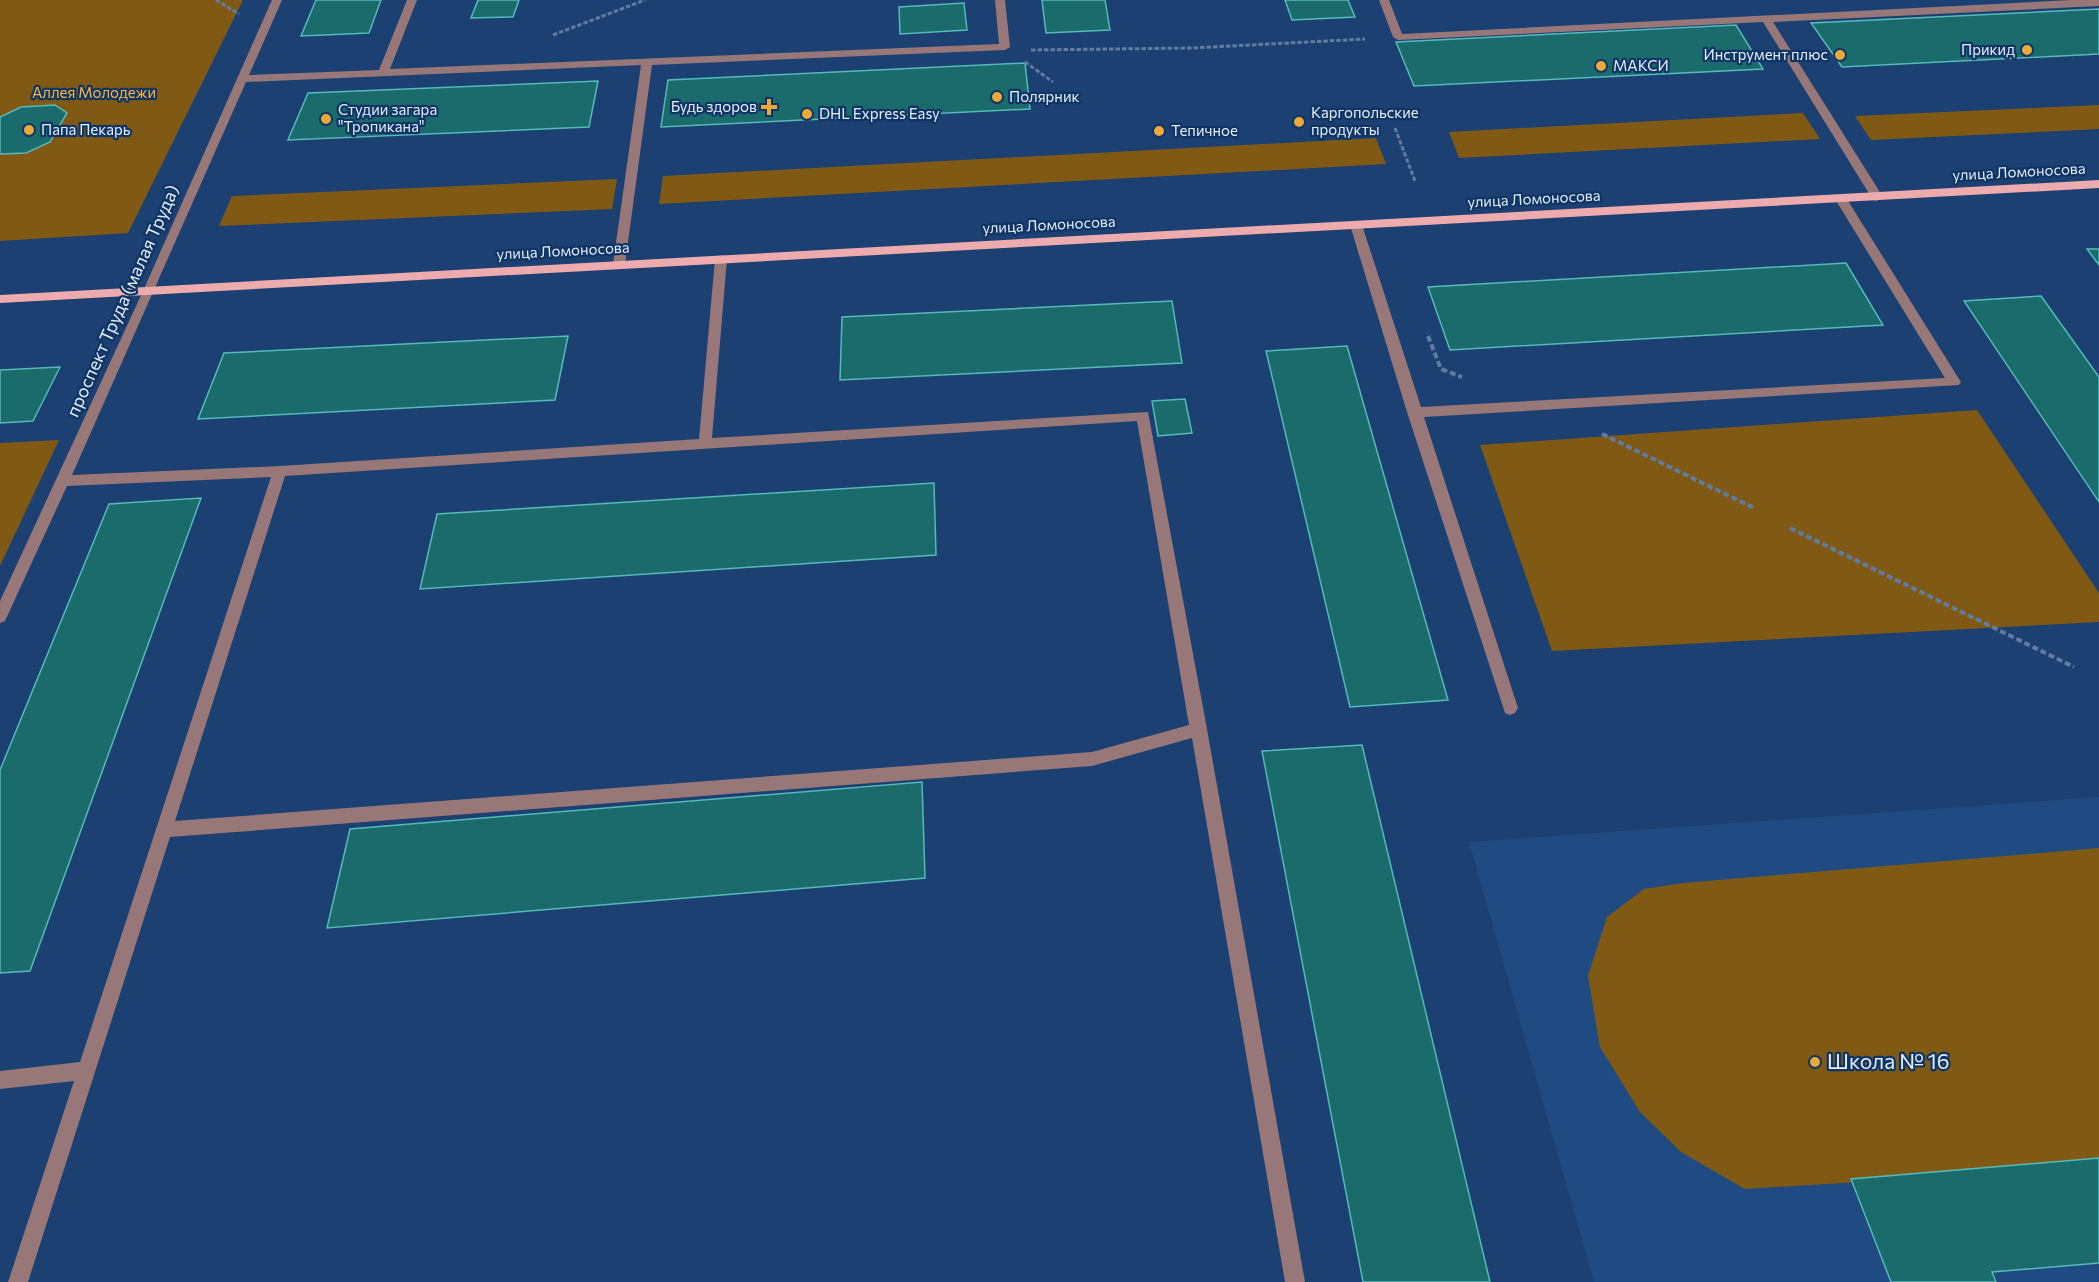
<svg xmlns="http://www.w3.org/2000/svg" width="2099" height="1282" font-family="Commissioner,sans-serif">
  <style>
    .built { fill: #204b82 }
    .green { fill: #805915 }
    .building { fill: #1b6b6c; stroke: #55babb; stroke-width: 1.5 }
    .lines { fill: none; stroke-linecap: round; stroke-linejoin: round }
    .path-far1 { stroke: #617ca0; stroke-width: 3; stroke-dasharray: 4.5 2; stroke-linecap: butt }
    .path { stroke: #617ca0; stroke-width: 4; stroke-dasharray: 6 3; stroke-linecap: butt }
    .minor { fill: #987778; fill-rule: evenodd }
    .major { fill: #eeabae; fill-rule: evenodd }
    .poi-dot { fill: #eba93a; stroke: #0f3565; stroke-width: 2 }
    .labels { text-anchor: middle; stroke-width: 4.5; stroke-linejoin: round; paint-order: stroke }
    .far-poi-label { font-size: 15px; fill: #e5edf9; stroke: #0f3565; text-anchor: start }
    .far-park-label { font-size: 15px; fill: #feb73f; stroke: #0f3565 }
    .far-street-label { font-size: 15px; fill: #e5edf9; stroke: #0f3565 }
    .street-label { font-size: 18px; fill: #e5edf9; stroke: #0f3565 }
    .near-poi-label { font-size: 21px; fill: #e5edf9; stroke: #0f3565; text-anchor: start }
  </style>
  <rect width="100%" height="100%" fill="#1b4071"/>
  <path class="built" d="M2099,797V1282H1594L1469,842Z"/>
  <g class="green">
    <path d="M0,0H243L128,233L0,241Z"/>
    <path d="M2099,105V129L1871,140L1855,116Z"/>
    <path d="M1803,113L1820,139L1459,158L1449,132Z"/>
    <path d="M1376,138L1386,164L659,204L663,176Z"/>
    <path d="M617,179L612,209L219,226L232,196Z"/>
    <path d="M1977,410L2099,593V622L1552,651L1480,445Z"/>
    <path d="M59,440L0,566V443Z"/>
    <path d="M2099,848V1167L1745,1189L1681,1152L1640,1112L1600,1047L1588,976L1607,917L1644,889L1683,883Z"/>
  </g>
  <g class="building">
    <path d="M316,0H381L369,33L301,36Z"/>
    <path d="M478,0H519L513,17L471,18Z"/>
    <path d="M1042,0H1105L1110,30L1046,33Z"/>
    <path d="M1285,0H1348L1355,17L1292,20Z"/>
    <path d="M964,3L967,30L900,34L899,7Z"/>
    <path d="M2099,9V54L1842,67L1811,23Z"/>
    <path d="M1736,25L1763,69L1414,86L1396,42Z"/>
    <path d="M1025,63L1030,109L661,127L668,80Z"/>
    <path d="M598,81L589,127L288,140L308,93Z"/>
    <path d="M55,105L67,113L50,142L26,153L0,154V117L21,107Z"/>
    <path d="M2087,249H2099V265Z"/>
    <path d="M1846,263L1883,325L1450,350L1428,287Z"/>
    <path d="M2041,296L2099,377V502L1964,301Z"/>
    <path d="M1172,301L1182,363L840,380L842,317Z"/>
    <path d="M568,336L555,400L198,419L224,353Z"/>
    <path d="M1347,346L1448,700L1350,707L1266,351Z"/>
    <path d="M60,367L33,421L0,423V370Z"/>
    <path d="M1185,399L1192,433L1158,436L1152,401Z"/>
    <path d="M934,483L936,555L420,589L437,514Z"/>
    <path d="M201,498L30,971L0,973V770L109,504Z"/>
    <path d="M1362,745L1490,1282H1363L1262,751Z"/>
    <path d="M922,782L925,878L327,928L350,829Z"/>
    <path d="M2099,1158V1263L1992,1272L1996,1282H1891L1851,1179Z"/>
  </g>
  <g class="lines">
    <g class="path-far1">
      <path d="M216,0L239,14"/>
      <path d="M553,35L645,0"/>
      <path d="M1031,50L1192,48L1365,39"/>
      <path d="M1025,62L1053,82"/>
      <path d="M1395,128L1415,181"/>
    </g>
    <g class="path">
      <path d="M1428,336L1441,369L1462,377"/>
      <path d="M1602,434L1754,508"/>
      <path d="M1790,528L2074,667"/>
    </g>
    <g class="minor">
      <path d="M272,0H282L249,75L379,70L407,0H417L390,69L999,44L995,0H1005L1010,47L1005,50L652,65L625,264L619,268L613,264L641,65L246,82L72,475L280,466L699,439L715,259L721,255L727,259L712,438L1148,412L1207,729L1305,1282H1285L1192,738L1092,766L170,837L28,1282H8L74,1081L0,1089V1071L80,1062L271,477L67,486L5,621L0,623V601L143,291ZM1137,421L1189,725L1092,752L175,821L285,476Z"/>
      <path d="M1379,0H1389L1402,34L2071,0H2099V6L1773,22L1883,197L1877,201L1873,200L1763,22L1398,40L1393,37Z"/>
      <path d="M1841,195L1845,196L1959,379L1961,382L1959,385L1424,417L1518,708L1515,713L1510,715L1505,713L1407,412L1350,225L1352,222H1360L1362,225L1421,407L1945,378L1835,199Z"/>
    </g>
    <path class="major" d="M2099,180V188L0,303V295Z"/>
  </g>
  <g class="poi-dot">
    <circle cx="2027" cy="50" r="6"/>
    <circle cx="1840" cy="55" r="6"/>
    <circle cx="1601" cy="66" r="6"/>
    <circle cx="997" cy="97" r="6"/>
    <path d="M766 98h6v6h6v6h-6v6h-6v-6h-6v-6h6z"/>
    <circle cx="807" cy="114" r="6"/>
    <circle cx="326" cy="119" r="6"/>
    <circle cx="1299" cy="122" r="6"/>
    <circle cx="29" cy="130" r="6"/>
    <circle cx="1159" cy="131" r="6"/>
    <circle cx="1815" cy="1062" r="6"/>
  </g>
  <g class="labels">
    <g class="far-poi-label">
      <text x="2015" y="55" text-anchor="end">Прикид</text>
      <text x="1828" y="60" text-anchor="end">Инструмент плюс</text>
      <text x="1613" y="71">МАКСИ</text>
      <text x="1009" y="102">Полярник</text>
      <text x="757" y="112" text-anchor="end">Будь здоров</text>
      <text x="338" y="115">Студии загара<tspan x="338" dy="17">"Тропикана"</tspan></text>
      <text x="1311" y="118">Каргопольские<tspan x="1311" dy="17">продукты</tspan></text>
      <text x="819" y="119">DHL Express Easy</text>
      <text x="41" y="135">Папа Пекарь</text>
      <text x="1171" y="136">Тепичное</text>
    </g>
    <g class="far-park-label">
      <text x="94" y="98">Аллея Молодежи</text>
    </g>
    <g class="far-street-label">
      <text transform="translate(2019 172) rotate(-3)" y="5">улица Ломоносова</text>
      <text transform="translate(1534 199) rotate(-3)" y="5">улица Ломоносова</text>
      <text transform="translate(1049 225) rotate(-3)" y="5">улица Ломоносова</text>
      <text transform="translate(563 251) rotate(-3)" y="5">улица Ломоносова</text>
    </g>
    <g class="street-label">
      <text transform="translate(123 301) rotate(-66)" y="6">проспект Труда (малая Труда)</text>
    </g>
    <g class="near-poi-label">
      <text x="1827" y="1069">Школа № 16</text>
    </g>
  </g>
</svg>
